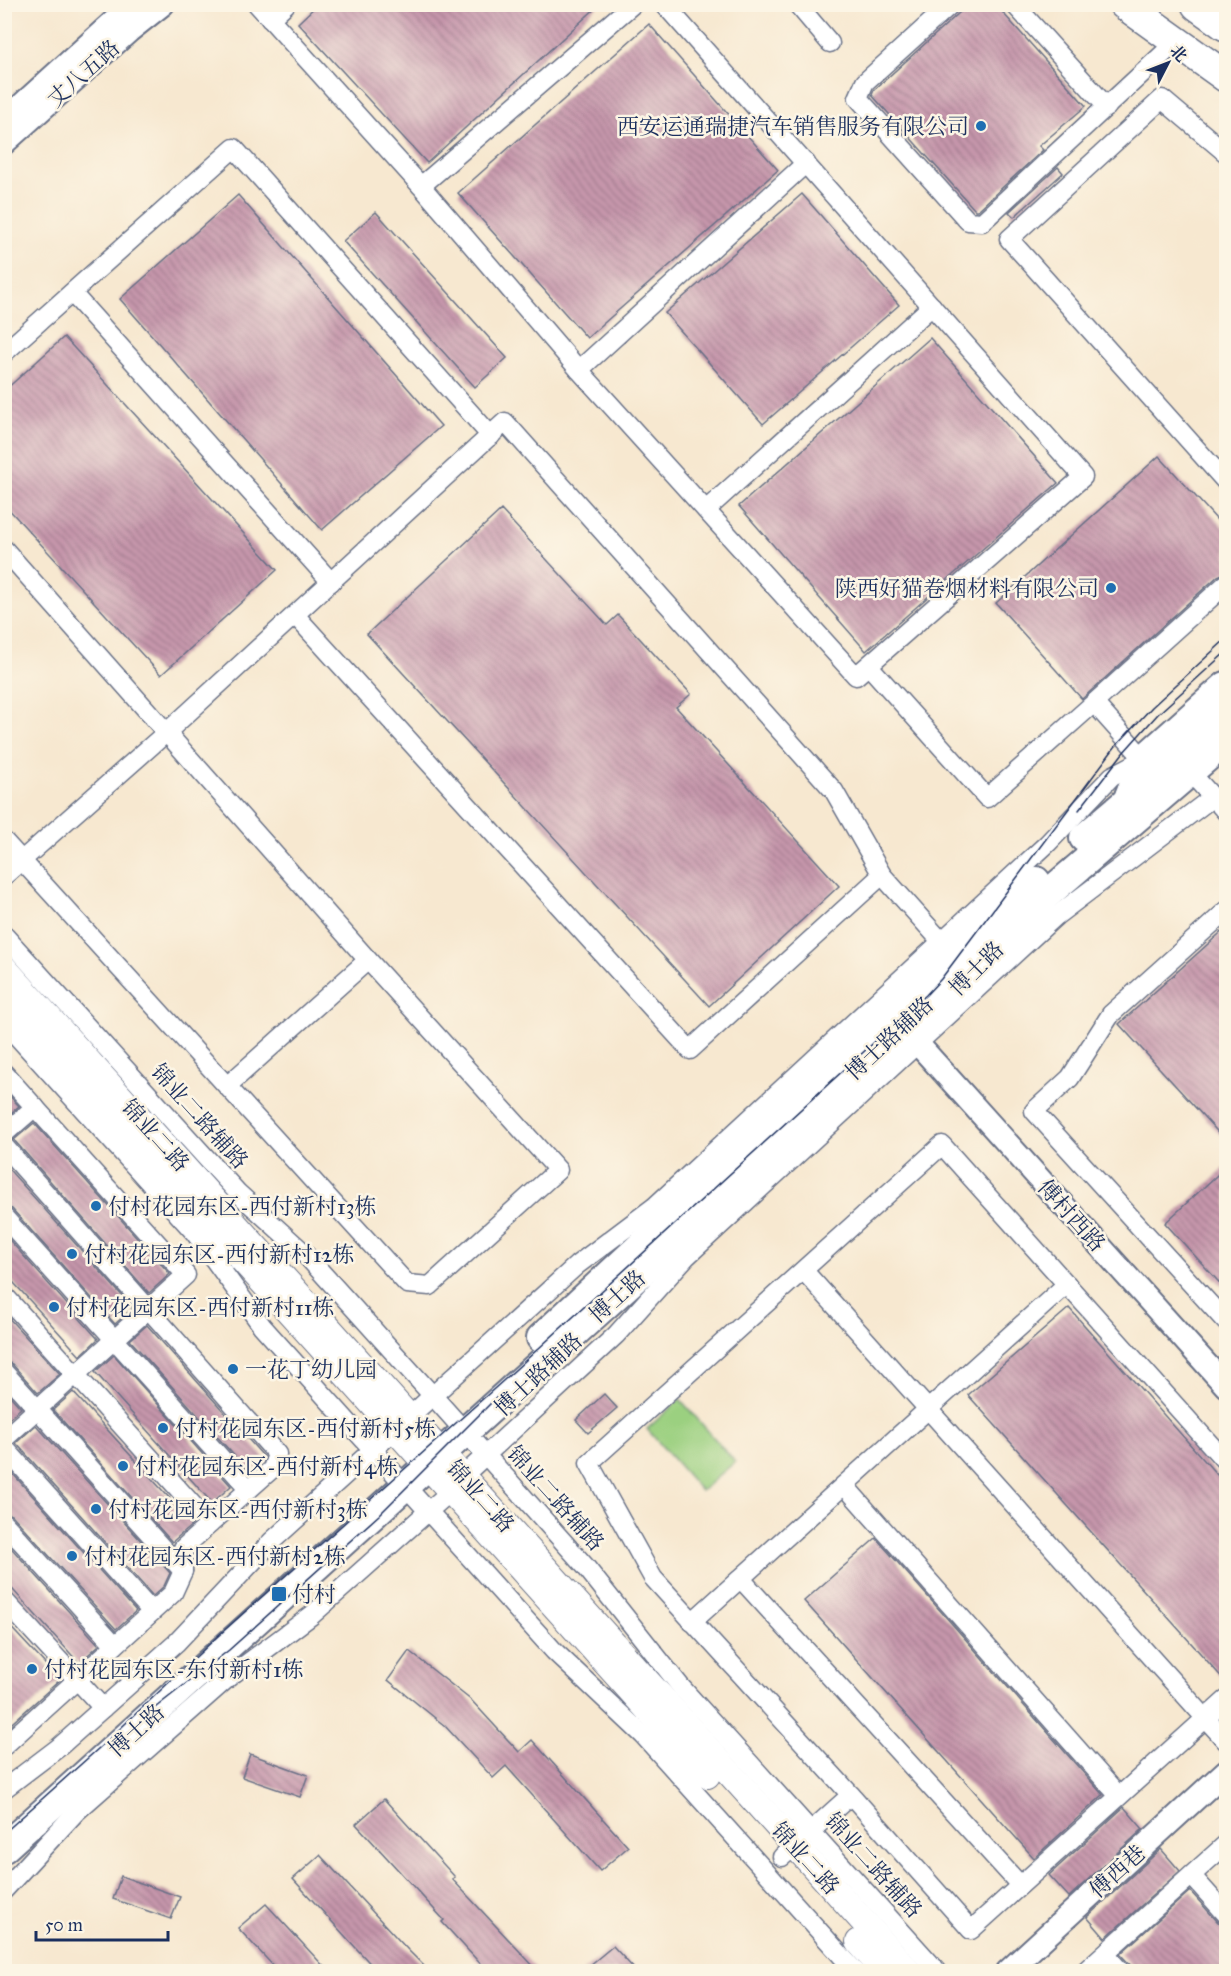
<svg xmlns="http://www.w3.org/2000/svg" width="1231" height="1976" font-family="'IM FELL Great Primer','Noto Serif SC',serif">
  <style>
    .grass { fill: #9bd080; stroke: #5b806f; stroke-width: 1.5 }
    .building { fill: url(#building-back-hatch) }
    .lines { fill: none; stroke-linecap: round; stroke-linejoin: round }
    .minor-casing { stroke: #687086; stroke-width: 21 }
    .tertiary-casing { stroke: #687086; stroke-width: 26 }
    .secondary-casing { stroke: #687086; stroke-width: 28 }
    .primary-casing { stroke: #687086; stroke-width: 32 }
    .trunk-casing { stroke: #687086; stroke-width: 33 }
    .motorway-casing { stroke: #687086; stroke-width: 36 }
    .minor { stroke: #fff; stroke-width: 18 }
    .tertiary { stroke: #fff; stroke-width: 22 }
    .secondary { stroke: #fff; stroke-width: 26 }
    .primary { stroke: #fff; stroke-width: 28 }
    .trunk { stroke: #fff; stroke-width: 30 }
    .motorway { stroke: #fff; stroke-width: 33 }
    .tram { stroke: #1b2f5e; stroke-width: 1.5 }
    .poi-dot { fill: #1f6fb2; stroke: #fcf5e5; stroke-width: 2 }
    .labels { text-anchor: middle; stroke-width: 5; stroke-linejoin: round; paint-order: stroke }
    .street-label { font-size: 22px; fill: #1b2f5e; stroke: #fcf5e5 }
    .poi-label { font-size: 22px; fill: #1b2f5e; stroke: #fcf5e5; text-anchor: start }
  </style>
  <defs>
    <pattern id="building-back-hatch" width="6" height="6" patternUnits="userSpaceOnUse" patternTransform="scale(1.5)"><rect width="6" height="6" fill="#c696ab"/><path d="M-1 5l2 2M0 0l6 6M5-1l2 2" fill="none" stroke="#a07b8e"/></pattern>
  </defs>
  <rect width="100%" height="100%" fill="#fcf5e5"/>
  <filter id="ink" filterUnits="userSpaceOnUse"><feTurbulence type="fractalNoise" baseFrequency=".0167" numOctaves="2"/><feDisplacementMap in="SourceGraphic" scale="12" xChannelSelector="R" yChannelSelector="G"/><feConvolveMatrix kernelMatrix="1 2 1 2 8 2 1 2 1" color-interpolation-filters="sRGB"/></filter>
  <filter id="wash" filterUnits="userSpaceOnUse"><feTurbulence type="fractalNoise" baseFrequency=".008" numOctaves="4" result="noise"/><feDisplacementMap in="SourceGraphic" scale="24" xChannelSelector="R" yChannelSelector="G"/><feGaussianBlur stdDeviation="1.35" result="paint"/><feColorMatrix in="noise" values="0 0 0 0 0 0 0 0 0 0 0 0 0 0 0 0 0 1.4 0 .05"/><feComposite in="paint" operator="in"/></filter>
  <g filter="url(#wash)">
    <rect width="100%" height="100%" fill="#f7e8d0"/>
    <path class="grass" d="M680,1399L735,1462L701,1491L647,1429Z"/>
    <g id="blocks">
      <g class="building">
        <path d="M318,4H600L427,163L298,23Z"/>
        <path d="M969,4H995L1086,106L1039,146L1043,150L978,210H975L872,95L874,90Z"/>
        <path d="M649,24L778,170L587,338L458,193Z"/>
        <path d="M1058,167L1063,173L1014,217L1009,212Z"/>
        <path d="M802,194L899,305L763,424L665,313Z"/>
        <path d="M238,195L441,426L322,530L120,299Z"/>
        <path d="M376,212L507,358L475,387L343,241Z"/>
        <path d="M64,337L277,570L161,675L4,504V391Z"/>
        <path d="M930,338L1058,483L866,651L739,506Z"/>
        <path d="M1159,456L1227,531V572L1218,576L1082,699L996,603Z"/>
        <path d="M501,510L607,625L618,615L691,694L676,707L839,886L709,1006L367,634Z"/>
        <path d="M1227,927V1142L1119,1024Z"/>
        <path d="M4,1090L19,1106L4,1119Z"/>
        <path d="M34,1123L170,1274L149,1293L14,1140Z"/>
        <path d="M4,1164L133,1308L115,1324L12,1209L4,1206Z"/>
        <path d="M1227,1166V1291L1165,1223Z"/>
        <path d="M4,1234L98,1339L80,1356L4,1272Z"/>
        <path d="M1069,1308L1227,1486V1683L968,1395Z"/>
        <path d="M4,1313L60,1374L38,1393L12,1364L4,1361Z"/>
        <path d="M147,1325L264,1457L263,1461L249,1472L130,1340Z"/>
        <path d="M114,1355L231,1486L212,1503L95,1372Z"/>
        <path d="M4,1389L21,1408L4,1423Z"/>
        <path d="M73,1392L193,1524L172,1542L53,1410Z"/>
        <path d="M604,1394L617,1408L588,1433L576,1420Z"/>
        <path d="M36,1425L170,1573L164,1586L153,1596L16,1443Z"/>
        <path d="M4,1464L136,1611L116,1629L12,1515L4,1512Z"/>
        <path d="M876,1538L1103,1795L1034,1858L804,1601Z"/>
        <path d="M4,1540L99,1645L79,1663L4,1580Z"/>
        <path d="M4,1620L60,1680L4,1730Z"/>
        <path d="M409,1651L472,1701L519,1752L532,1740L628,1847L600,1871L506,1766L493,1778L445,1726L388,1680Z"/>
        <path d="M250,1754L308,1775L300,1797L242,1777Z"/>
        <path d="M384,1799L455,1877L452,1879L538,1971H487L442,1922L444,1920L356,1824Z"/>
        <path d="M1124,1807L1143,1829L1069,1897L1049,1875Z"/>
        <path d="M1161,1849L1180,1871L1105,1938L1087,1917Z"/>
        <path d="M320,1855L408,1950L429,1971H377L293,1879Z"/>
        <path d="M121,1876L180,1897L171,1919L113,1899Z"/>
        <path d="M1190,1891L1218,1922L1227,1925V1971H1136L1120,1954Z"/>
        <path d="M266,1904L328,1971H278L238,1928Z"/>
        <path d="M613,1946L636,1971H583Z"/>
      </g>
    </g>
  </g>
  <g filter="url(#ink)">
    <use href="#blocks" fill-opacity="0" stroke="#687086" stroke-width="1.5"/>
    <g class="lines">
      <g class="minor-casing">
        <g id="minor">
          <path d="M257,4L421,186L579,370L856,676L1083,477L664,4"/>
          <path d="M797,4L830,43"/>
          <path d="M951,4L865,82L858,98L968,221L982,222L1177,41"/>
          <path d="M1014,4L1107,107"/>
          <path d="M270,19L286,4"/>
          <path d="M1226,153L1162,99L1009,239L1226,482"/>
          <path d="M421,186L633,4"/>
          <path d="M72,293L331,582"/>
          <path d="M4,353L234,148L491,436"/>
          <path d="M579,370L806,163"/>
          <path d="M706,510L932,306"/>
          <path d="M4,549L368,960L558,1170L430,1286L407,1284L4,841"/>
          <path d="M295,615L690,1050L882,875"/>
          <path d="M869,666L987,798L1094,703"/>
          <path d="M1199,782L1226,812"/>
          <path d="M4,876L167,732L505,422L834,791L882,875L949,950"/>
          <path d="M1226,911L1111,1014L1070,1078L1034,1111L1226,1322"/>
          <path d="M4,935L238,1193L303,1252L433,1396L585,1566L681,1687L938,1972"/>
          <path d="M4,1022L195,1233L262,1326L347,1421L554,1651L643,1735L856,1972"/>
          <path d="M4,1073L186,1275L4,1439"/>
          <path d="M227,1086L368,960"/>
          <path d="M4,1134L35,1107"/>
          <path d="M4,1146L277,1454L272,1469L210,1524L4,1295"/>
          <path d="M4,1217L249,1489"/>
          <path d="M804,1271L1226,1741"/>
          <path d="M4,1372L183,1571"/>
          <path d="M4,1447L152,1612"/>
          <path d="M844,1485L1119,1796"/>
          <path d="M4,1523L115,1645"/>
          <path d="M741,1579L1020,1885"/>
          <path d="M4,1600L103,1708"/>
          <path d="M692,1622L1067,1284"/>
          <path d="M4,1746L173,1593L183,1571V1548L210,1524"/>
          <path d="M4,1789L58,1748L176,1643L272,1541L577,1265L654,1207L1047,844L1112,776L1144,759L1094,703L1226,584"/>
          <path d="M851,1795L971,1930L1226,1700"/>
          <path d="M782,1857L851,1795L653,1578L589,1463L942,1145L1226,1462"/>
          <path d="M1192,1876L1226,1914"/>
          <path d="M4,1890L77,1811L229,1677L312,1615L451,1491L463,1476L616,1335L686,1257L1056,916L1213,797"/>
          <path d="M1105,1954L1121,1972"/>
          <path d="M1084,1972L1226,1844"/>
        </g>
      </g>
      <g class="tertiary-casing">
        <g id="tertiary">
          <path d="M4,121L133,4"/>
          <path d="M4,143L129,31L163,4"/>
          <path d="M918,1044L1226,1386"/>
          <path d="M1007,1972L1226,1771"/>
        </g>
      </g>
      <g class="secondary-casing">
        <g id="secondary">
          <path d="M4,968L909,1972"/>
          <path d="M4,995L707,1775"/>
          <path d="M859,1942L885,1972"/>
        </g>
      </g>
      <g class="primary-casing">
        <g id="primary">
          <path d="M1129,796L1144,759L1226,686"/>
          <path d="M1084,838L1226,717"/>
          <path d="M541,1338L1036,881"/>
          <path d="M4,1848L971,975L1044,897L1226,741"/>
        </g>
      </g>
      <g class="trunk-casing">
        <path id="trunk" d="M1124,4L1226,77"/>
      </g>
      <g class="motorway-casing">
        <path id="motorway" d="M1198,4L1226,24"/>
      </g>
      <use href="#minor" class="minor"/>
      <use href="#tertiary" class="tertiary"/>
      <use href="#secondary" class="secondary"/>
      <use href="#primary" class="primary"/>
      <use href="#trunk" class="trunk"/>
      <use href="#motorway" class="motorway"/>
      <g class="tram">
        <path d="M1079,810L1123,753L1158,714L1226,652"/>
        <path d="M142,1718L229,1650L379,1515L502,1392"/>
        <path d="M4,1833L108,1740L217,1637L504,1380L926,995L941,979L1115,747L1152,707L1226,639"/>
      </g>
    </g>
  </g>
  <g class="poi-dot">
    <circle cx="981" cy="126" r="6"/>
    <circle cx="1111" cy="588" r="6"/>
    <circle cx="96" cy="1206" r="6"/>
    <circle cx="72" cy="1254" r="6"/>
    <circle cx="54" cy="1307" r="6"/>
    <circle cx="233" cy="1369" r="6"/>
    <circle cx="163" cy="1428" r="6"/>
    <circle cx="123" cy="1466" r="6"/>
    <circle cx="96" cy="1509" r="6"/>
    <circle cx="72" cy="1556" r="6"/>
    <rect x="271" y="1586" width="16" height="16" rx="3"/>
    <circle cx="32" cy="1669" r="6"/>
  </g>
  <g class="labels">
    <g class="street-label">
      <text transform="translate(83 73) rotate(-42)" y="8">丈八五路</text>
      <text transform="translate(976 968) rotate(-45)" y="8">博士路</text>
      <text transform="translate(889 1038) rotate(-43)" y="8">博士路辅路</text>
      <text transform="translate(200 1116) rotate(48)" y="8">锦业二路辅路</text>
      <text transform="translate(156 1135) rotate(48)" y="8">锦业二路</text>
      <text transform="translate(1072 1215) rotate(48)" y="8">傅村西路</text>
      <text transform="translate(617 1296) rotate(-42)" y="8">博士路</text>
      <text transform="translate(538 1374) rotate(-43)" y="8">博士路辅路</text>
      <text transform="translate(481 1496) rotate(48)" y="8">锦业二路</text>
      <text transform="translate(556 1498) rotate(48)" y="8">锦业二路辅路</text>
      <text transform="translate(136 1730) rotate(-42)" y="8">博士路</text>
      <text transform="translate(806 1858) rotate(48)" y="8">锦业二路</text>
      <text transform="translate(874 1865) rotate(48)" y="8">锦业二路辅路</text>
      <text transform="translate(1117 1871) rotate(-42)" y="8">傅西巷</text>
    </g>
    <g class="poi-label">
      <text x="969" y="134" text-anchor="end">西安运通瑞捷汽车销售服务有限公司</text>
      <text x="1099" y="596" text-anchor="end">陕西好猫卷烟材料有限公司</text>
      <text x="108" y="1214">付村花园东区-西付新村13栋</text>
      <text x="84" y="1262">付村花园东区-西付新村12栋</text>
      <text x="66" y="1315">付村花园东区-西付新村11栋</text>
      <text x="245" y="1377">一花丁幼儿园</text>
      <text x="175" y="1436">付村花园东区-西付新村5栋</text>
      <text x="135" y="1474">付村花园东区-西付新村4栋</text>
      <text x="108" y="1517">付村花园东区-西付新村3栋</text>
      <text x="84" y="1564">付村花园东区-西付新村2栋</text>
      <text x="292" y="1602">付村</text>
      <text x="44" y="1677">付村花园东区-东付新村1栋</text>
    </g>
  </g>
  <rect width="1231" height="1976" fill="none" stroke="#fcf5e5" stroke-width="24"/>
  <g transform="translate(1168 63) rotate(48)" stroke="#fcf5e5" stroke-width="4.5" paint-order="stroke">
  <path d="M0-4.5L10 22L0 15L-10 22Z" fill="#1b2f5e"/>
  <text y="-9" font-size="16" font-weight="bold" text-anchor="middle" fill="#1b2f5e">北</text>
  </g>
  <path d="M36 1931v9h132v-9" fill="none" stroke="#1b2f5e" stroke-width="3"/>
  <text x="45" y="1931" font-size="18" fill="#1b2f5e" stroke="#fcf5e5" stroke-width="4.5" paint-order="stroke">50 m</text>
</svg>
